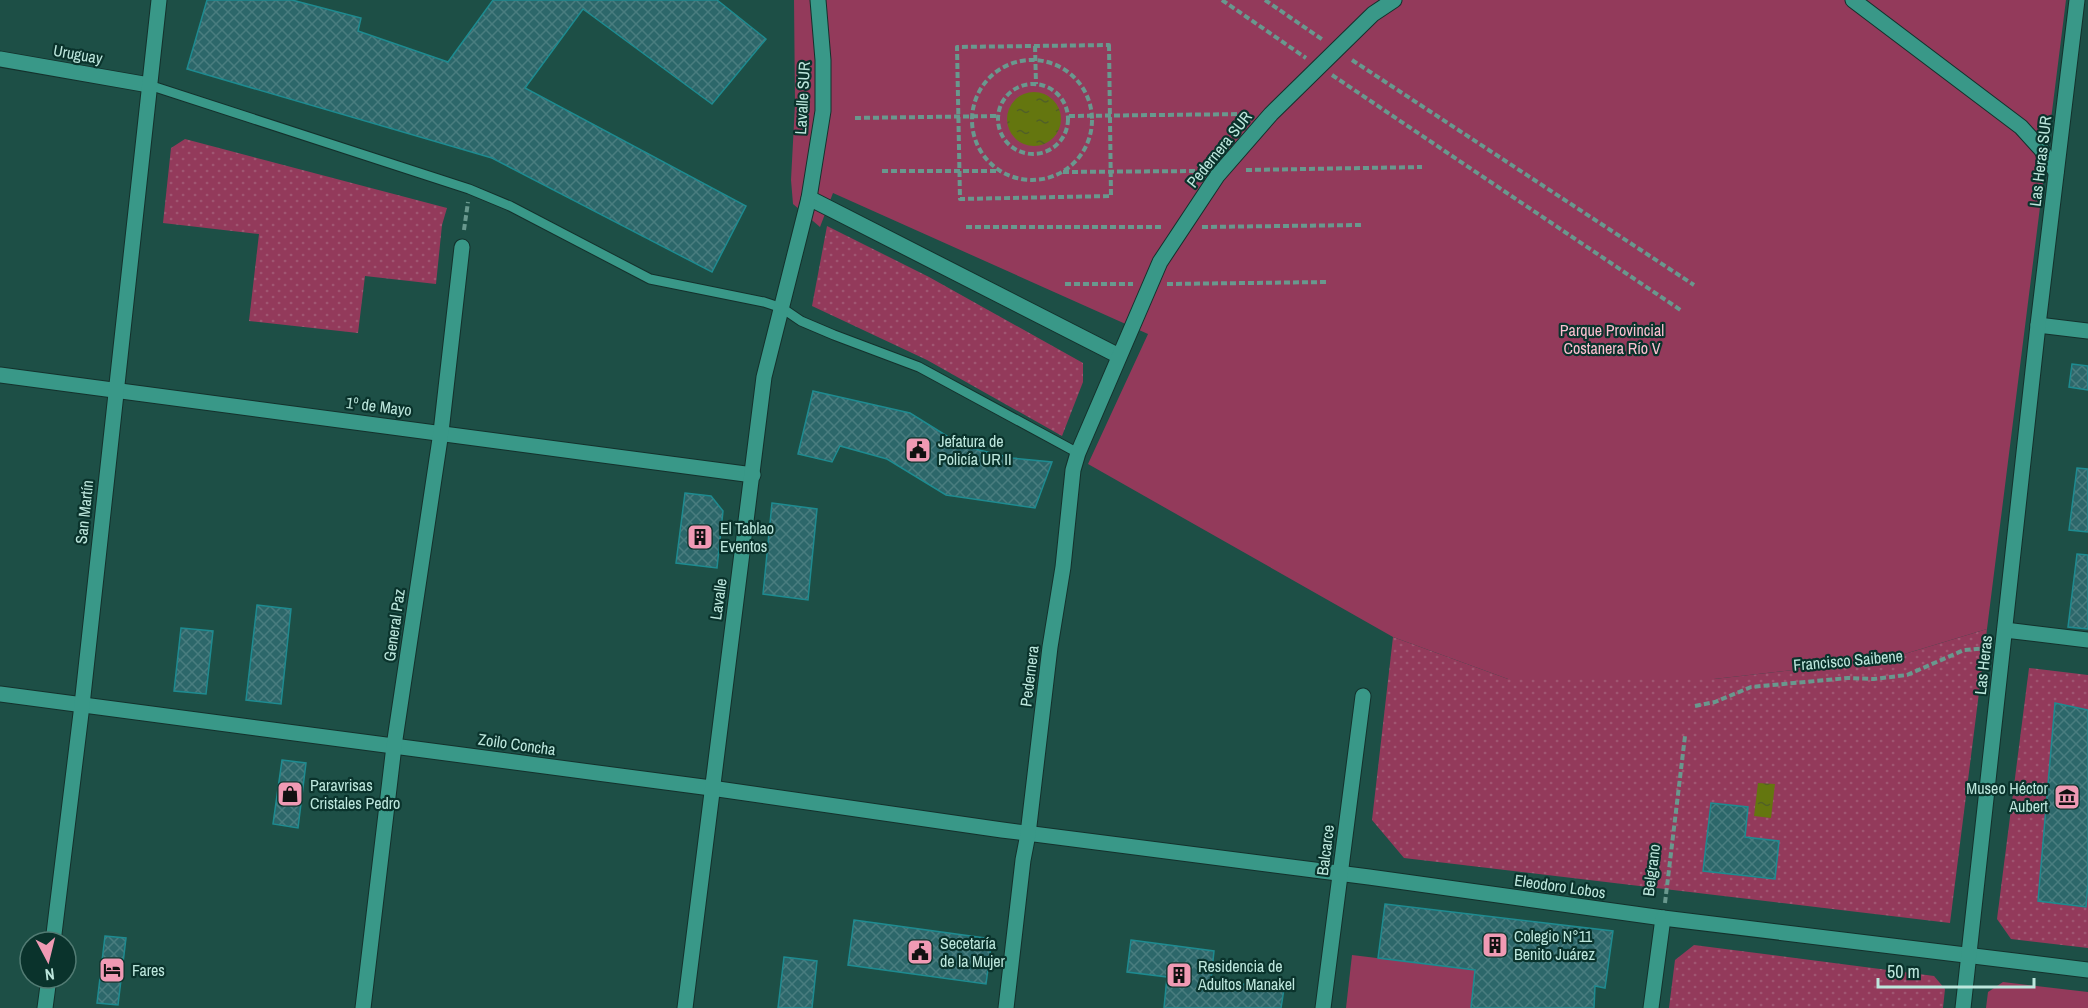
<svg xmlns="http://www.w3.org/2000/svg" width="2088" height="1008" font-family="'Archivo Narrow',sans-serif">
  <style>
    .grass { fill: url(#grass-dots) }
    .park { fill: #933a5b }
    .water { fill: url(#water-ripples) }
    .building { fill: url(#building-cross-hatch); stroke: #1e8b90; stroke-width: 1.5 }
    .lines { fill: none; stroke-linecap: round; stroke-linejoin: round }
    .lane-casing { stroke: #14312c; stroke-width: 11 }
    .street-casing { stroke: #14312c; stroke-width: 17 }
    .path { stroke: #69988e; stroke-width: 4; stroke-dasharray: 6 3; stroke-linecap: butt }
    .lane { stroke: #399888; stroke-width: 9 }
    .street { stroke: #399888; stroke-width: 15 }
    .labels { text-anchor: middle; stroke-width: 4.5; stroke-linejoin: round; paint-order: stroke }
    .street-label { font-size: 16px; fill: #bde7dd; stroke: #0a332c }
    .park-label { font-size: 16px; fill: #fcbfd0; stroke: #0a332c }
    .poi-label { font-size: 16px; fill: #bde7dd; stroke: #0a332c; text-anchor: start }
  </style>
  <defs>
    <pattern id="grass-dots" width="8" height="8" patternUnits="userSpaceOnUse" patternTransform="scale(1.5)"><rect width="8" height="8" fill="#933a5b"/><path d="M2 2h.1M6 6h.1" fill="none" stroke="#a05672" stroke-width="1.8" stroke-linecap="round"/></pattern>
    <pattern id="water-ripples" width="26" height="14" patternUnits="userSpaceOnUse" patternTransform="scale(1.5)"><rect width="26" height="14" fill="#64760f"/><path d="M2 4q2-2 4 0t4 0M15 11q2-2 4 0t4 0" fill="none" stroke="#516026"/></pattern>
    <pattern id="building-cross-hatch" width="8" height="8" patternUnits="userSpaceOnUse" patternTransform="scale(1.5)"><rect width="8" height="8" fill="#2c676a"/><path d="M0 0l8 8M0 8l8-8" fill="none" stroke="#497d7f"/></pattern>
  </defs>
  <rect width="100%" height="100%" fill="#1d4f46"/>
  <g class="grass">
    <path d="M185,139L447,208L442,225L436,284L365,276L358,333L249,321L259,234L163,223L171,148Z"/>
    <path d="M827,226L929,277L1083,363V382L1062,436L927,360L812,306Z"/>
    <path d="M1987,629L1950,923L1404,858L1372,820L1393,637L1508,679H1714L1888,659Z"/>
    <path d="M2029,668L2088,675V948L2011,939L1997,919Z"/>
    <path d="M1694,945L1934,976L1945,989L1943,1008H1669L1675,960Z"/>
  </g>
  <g class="park">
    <path d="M794,0H2066L1987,629L1888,659L1714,679H1508L1393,637L1088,464L1148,334L833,193L820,227L793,204L791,180L795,104Z"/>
    <path d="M1352,955L1475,970L1471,1008H1346Z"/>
    <path d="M2003,982L2088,992V1008H1986L1988,992Z"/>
  </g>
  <g class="water">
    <circle cx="1034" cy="119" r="27"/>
    <path d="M1758,783L1775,784L1771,818L1754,816Z"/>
  </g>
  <g class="building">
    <path d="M207,0H292L361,18L358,31L448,62L493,0H717L766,39L712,104L583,9L525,88L746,206L712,272L492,158L187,69Z"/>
    <path d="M2072,364L2088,366V390L2069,387Z"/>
    <path d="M813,391L910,413L963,446L1012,458L1052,462L1035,508L946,495L887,459L840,446L832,462L798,454Z"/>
    <path d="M2077,468L2088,469V532L2069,530Z"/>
    <path d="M685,493L711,496L723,511L717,568L676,563Z"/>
    <path d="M772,503L817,509L808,600L763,594Z"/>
    <path d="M2077,554L2088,555V629L2068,627Z"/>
    <path d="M257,605L291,609L281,704L246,700Z"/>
    <path d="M181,628L213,631L206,694L174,691Z"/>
    <path d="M2055,703L2088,710V884L2086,907L2038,901Z"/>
    <path d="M282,760L306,763L298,828L273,824Z"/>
    <path d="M1711,803L1748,807L1745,837L1779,841L1775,879L1703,871Z"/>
    <path d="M1385,904L1613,931L1605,988L1595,986L1594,1008H1471L1475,970L1378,958Z"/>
    <path d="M854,920L992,939L986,984L848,965Z"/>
    <path d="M105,936L126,938L118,1005L97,1003Z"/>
    <path d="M1131,940L1214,951L1211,980L1284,989L1281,1008H1164L1167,977L1127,972Z"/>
    <path d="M784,957L817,961L812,1008H778Z"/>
  </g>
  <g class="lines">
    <g class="lane-casing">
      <path id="lane" d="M149,85L469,189L510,206L650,279L764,302L782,308L801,321L834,335L919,367L1078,453"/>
    </g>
    <g class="street-casing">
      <g id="street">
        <path d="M1853,0L2021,127L2041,149L2056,172"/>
        <path d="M0,59L149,85"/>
        <path d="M809,198L1119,356"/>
        <path d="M2038,325L2088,331"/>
        <path d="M0,375L753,475"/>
        <path d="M2005,630L2088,640"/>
        <path d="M0,694L711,788L1002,830L1369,877L1663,918L2088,970"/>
        <path d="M53,942L82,705L159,0"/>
        <path d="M45,1008L49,978"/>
        <path d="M363,1008L394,746L441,432L462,247"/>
        <path d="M685,1008L764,377L809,198L823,111V60L818,0"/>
        <path d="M1006,1008L1023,860L1028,834L1050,647L1063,567L1073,470L1078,453L1160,262L1217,176L1271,114L1373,14L1394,0"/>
        <path d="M1323,1008L1363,696"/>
        <path d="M1651,1008L1663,918"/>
        <path d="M1963,1008L2038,325L2077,0"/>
      </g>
    </g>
    <g class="path">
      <path d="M1222,0L1306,58"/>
      <path d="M1265,0L1323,40"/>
      <path d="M1109,45L1111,196L960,199L957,47Z"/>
      <path d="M1035,46L1036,84"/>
      <path d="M1352,60L1694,285"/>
      <circle cx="1032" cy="120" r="60"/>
      <path d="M1332,75L1682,311"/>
      <circle cx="1033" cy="119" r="35"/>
      <path d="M1069,116L1247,114"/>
      <path d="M855,118L998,116"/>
      <path d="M1246,170L1422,167"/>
      <path d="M882,171H1001"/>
      <path d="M1063,172L1199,171"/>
      <path d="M966,227H1162"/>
      <path d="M1202,227L1361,225"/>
      <path d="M464,230L468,202"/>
      <path d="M1065,284H1133"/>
      <path d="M1167,284L1329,282"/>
      <path d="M1695,706L1715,702L1751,687L1848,678L1874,679L1907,675L1964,650L1987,648"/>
      <path d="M1665,903L1685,736"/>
    </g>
    <use href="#lane" class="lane"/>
    <use href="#street" class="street"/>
  </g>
  <defs>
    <g id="civic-square" transform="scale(1.35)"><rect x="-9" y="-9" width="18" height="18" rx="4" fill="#f09ab4" stroke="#0a332c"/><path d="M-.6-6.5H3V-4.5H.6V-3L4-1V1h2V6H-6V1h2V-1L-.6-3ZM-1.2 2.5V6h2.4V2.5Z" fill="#111"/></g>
    <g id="building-square" transform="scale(1.35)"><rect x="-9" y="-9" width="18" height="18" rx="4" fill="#f09ab4" stroke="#0a332c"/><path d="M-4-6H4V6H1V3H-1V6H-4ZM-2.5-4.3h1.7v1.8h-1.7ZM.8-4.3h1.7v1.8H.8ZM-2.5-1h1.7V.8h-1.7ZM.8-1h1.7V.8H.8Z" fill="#111"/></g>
    <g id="shop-square" transform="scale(1.35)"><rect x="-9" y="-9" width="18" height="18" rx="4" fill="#f09ab4" stroke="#0a332c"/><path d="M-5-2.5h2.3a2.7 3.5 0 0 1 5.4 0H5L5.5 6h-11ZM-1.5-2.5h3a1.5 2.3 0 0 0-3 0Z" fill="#111"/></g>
    <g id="museum-square" transform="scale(1.35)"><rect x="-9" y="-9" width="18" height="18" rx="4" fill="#f09ab4" stroke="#0a332c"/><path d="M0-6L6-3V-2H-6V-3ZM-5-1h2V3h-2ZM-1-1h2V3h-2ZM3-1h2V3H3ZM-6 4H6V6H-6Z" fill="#111"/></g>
    <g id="hotel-square" transform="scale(1.35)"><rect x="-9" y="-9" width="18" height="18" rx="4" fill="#f09ab4" stroke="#0a332c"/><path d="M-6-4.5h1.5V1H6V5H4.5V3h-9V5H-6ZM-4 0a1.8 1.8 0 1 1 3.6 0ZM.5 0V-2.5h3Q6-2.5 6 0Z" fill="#111"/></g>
  </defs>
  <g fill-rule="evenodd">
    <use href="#civic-square" x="918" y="450"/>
    <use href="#building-square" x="700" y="537"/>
    <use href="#shop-square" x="290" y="794"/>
    <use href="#museum-square" x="2067" y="797"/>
    <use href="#building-square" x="1495" y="945"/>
    <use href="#civic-square" x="920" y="952"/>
    <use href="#hotel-square" x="112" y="970"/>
    <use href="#building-square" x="1179" y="975"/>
  </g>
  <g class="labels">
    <g class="street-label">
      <text transform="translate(78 54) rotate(10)" y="6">Uruguay</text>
      <text transform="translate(802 98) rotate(-87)" y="6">Lavalle SUR</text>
      <text transform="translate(1219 149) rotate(-51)" y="6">Pedernera SUR</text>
      <text transform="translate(2040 161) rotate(-83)" y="6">Las Heras SUR</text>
      <text transform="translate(379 406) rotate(7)" y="6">1º de Mayo</text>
      <text transform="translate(84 512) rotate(-84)" y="6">San Martín</text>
      <text transform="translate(718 599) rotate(-82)" y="6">Lavalle</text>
      <text transform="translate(394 625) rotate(-82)" y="6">General Paz</text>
      <text transform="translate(1848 660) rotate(-5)" y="6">Francisco Saibene</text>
      <text transform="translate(1983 665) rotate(-84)" y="6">Las Heras</text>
      <text transform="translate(1029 676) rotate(-83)" y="6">Pedernera</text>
      <text transform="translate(517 744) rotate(8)" y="6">Zoilo Concha</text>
      <text transform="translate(1325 850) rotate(-83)" y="6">Balcarce</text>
      <text transform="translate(1651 870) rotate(-83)" y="6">Belgrano</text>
      <text transform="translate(1560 886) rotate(8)" y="6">Eleodoro Lobos</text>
    </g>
    <g class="park-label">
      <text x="1612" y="336">Parque Provincial<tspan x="1612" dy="18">Costanera Río V</tspan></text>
    </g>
    <g class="poi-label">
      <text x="938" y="447">Jefatura de<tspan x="938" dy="18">Policía UR II</tspan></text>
      <text x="720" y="534">El Tablao<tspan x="720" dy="18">Eventos</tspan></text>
      <text x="310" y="791">Paravrisas<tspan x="310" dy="18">Cristales Pedro</tspan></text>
      <text x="2048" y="794" text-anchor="end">Museo Héctor<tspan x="2048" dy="18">Aubert</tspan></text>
      <text x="1514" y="942">Colegio N°11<tspan x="1514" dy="18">Benito Juárez</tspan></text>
      <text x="940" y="949">Secetaría<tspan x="940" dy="18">de la Mujer</tspan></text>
      <text x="1198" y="972">Residencia de<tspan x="1198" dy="18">Adultos Manakel</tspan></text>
      <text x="132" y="976">Fares</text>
    </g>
  </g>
  <g transform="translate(48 960) rotate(173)"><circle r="28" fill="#0a332c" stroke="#527b73" stroke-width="1.5"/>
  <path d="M0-4.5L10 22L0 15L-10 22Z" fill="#f09ab4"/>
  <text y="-9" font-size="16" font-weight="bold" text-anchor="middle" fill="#bde7dd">N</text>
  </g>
  <path d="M1878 978v9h156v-9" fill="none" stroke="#bde7dd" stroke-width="3"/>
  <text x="1887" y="978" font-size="18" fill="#bde7dd" stroke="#0a332c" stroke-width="4.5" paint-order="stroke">50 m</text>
</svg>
